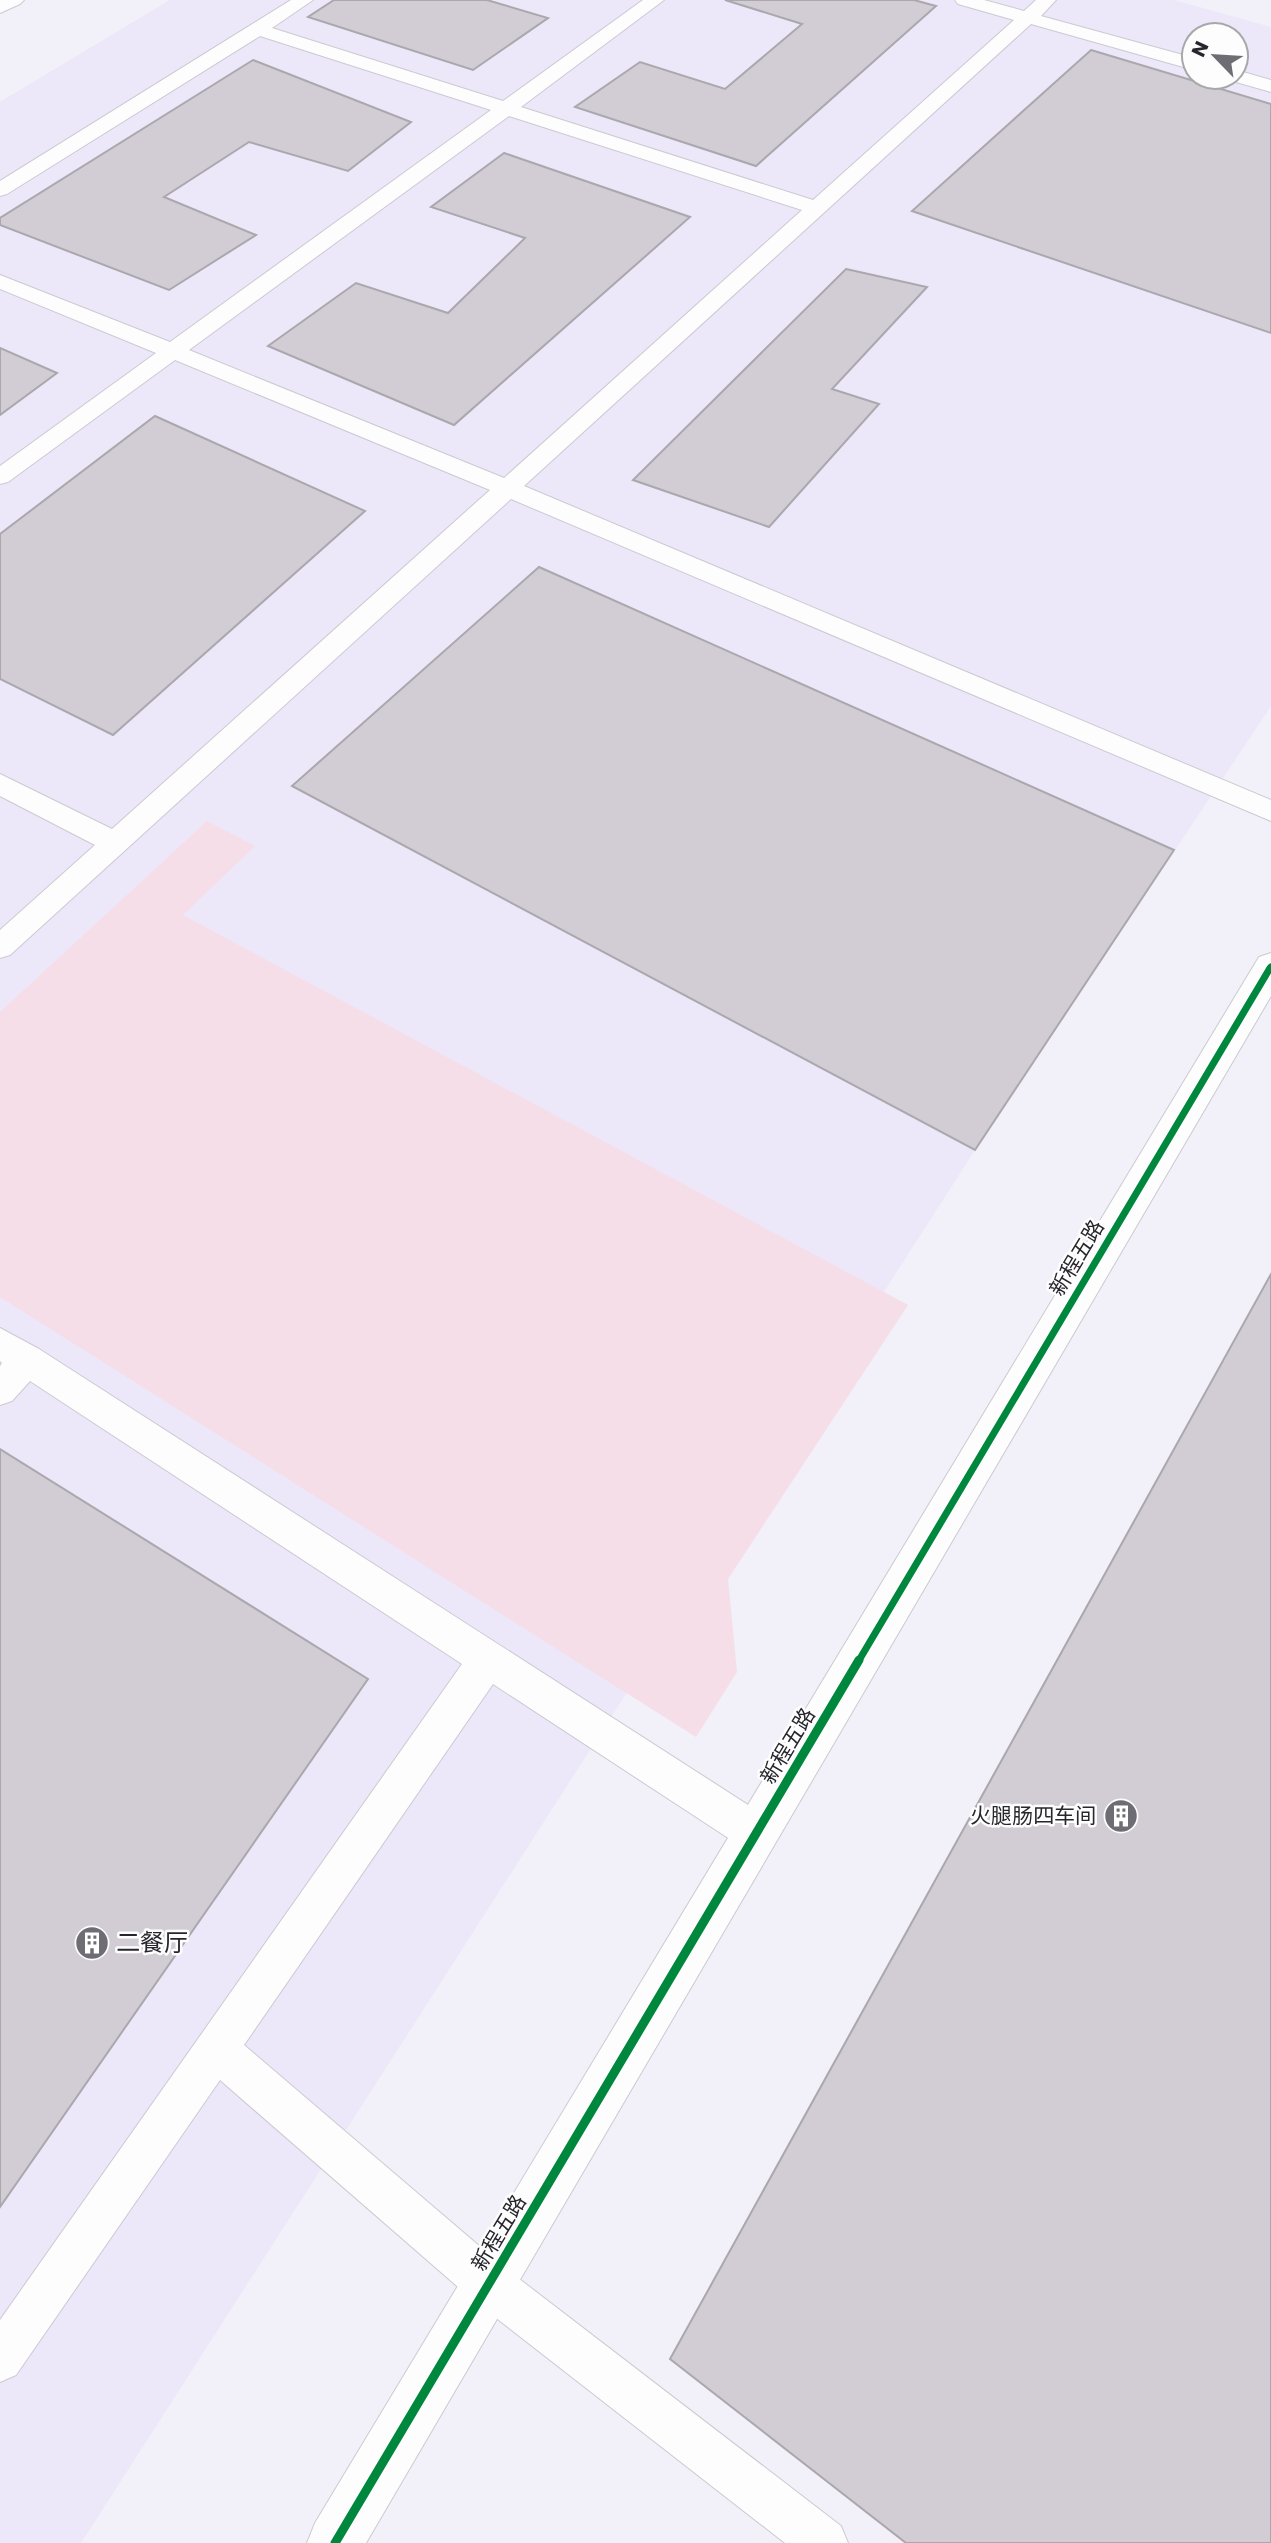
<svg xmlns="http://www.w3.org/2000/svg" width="1271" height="2543" font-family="Poppins,'Noto Sans SC',sans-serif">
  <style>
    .built { fill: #ece7f9; fill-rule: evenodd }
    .green { fill: #f6dee8 }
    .building { fill: #d2cdd4; stroke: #aaa7ad; stroke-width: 2 }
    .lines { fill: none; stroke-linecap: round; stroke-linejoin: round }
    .lane-casing { stroke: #cccad1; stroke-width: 2 }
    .secondary-casing { stroke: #cccad1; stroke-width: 2 }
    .lane { fill: #fdfdfe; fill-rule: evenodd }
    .secondary { fill: #fdfdfe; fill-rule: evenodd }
    .cycleway-far2-casing { stroke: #fdfdfd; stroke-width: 9 }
    .cycleway-far1-casing { stroke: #fdfdfd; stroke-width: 11 }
    .cycleway-casing { stroke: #fdfdfd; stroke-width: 13 }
    .cycleway-far2 { stroke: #00873e; stroke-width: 5 }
    .cycleway-far1 { stroke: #00873e; stroke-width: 7 }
    .cycleway { stroke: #00873e; stroke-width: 9 }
    .labels { text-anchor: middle; stroke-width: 5; stroke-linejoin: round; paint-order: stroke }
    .street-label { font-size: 21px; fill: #28262d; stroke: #fdfdfd }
    .poi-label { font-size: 21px; fill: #28262d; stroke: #fdfdfd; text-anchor: end }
    .near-poi-label { font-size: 24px; fill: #28262d; stroke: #fdfdfd; text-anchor: start }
  </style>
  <rect width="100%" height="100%" fill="#f2f0f8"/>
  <path class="built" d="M170,0H1174L1271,27V706L975,1150L81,2543H0V102ZM1194,35H1236V77H1194Z"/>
  <path class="green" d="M207,821L255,846L183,915L908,1305L728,1579L737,1672L696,1737L0,1297V1012Z"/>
  <g class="building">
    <path d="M334,0H487L548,18L473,70L308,17Z"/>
    <path d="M725,0H914L936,6L756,166L575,107L640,62L725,89L802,24Z"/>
    <path d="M1091,50L1271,104V333L912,211Z"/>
    <path d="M253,60L411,122L348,171L249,142L164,197L256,235L169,290L0,225V218Z"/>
    <path d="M504,153L690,217L454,425L268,346L356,283L448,313L525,238L431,207Z"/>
    <path d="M846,269L927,287L832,389L879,404L769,527L633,480Z"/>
    <path d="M0,348L57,373L0,415Z"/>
    <path d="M155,416L365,511L113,735L0,679V534Z"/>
    <path d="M539,567L1174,850L975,1150L292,786Z"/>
    <path d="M1271,1274V2543H906L670,2359Z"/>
    <path d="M0,1449L368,1679L0,2207Z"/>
  </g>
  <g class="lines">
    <g class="lane-casing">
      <g id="lane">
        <path d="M291,0H313L272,28L503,101L643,0H664L521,107L813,200L1014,20L958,4L955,0H984L1024,11L1036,0H1056L1041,16L1194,58V70L1031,24L524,486L1271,800V821L511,499L10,955L0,958V930L95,845L0,796V774L112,829L490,490L175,360L8,482L0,484V466L156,353L0,289V275L170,342L491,110L260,36L7,194L0,196V181ZM509,116L802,210L504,478L189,350Z"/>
        <path d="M1236,70L1271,80V92L1229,80L1227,77H1236Z"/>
        <path d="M0,1328L39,1349L770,1819L776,1833L770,1847L756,1853L742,1847L493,1684L244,2045L505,2268L841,2526L848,2543H785L473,2300L220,2080L16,2375L0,2382V2320L462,1664L30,1381L12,1401L0,1405V1366L2,1363L0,1361Z"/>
      </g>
    </g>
    <g class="secondary-casing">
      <g id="secondary">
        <path d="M0,0H24L20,4L0,13Z"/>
        <path d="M1271,953V996L366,2543H307L315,2523L1259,957Z"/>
      </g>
    </g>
    <use href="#lane" class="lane"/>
    <use href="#secondary" class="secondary"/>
    <g class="cycleway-far2-casing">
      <path id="cycleway-far2" d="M1269,969L1271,966"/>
    </g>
    <g class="cycleway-far1-casing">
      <path id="cycleway-far1" d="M858,1662L1270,968"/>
    </g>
    <g class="cycleway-casing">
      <path id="cycleway" d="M335,2543L859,1660"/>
    </g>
    <use href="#cycleway-far2" class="cycleway-far2"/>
    <use href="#cycleway-far1" class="cycleway-far1"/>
    <use href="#cycleway" class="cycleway"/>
  </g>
  <defs>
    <g id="building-disc" transform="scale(1.75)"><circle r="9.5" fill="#6f6d74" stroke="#fdfdfd"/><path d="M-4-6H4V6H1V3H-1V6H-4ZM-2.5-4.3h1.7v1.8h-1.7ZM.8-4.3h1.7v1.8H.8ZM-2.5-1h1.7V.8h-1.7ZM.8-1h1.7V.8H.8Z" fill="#fff"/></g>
  </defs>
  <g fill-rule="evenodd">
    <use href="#building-disc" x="1121" y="1816"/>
    <use href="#building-disc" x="92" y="1943"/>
  </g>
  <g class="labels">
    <g class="street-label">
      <text transform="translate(1077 1258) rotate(-59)" y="7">新程五路</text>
      <text transform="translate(788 1746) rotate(-59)" y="7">新程五路</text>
      <text transform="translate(499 2233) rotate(-59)" y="7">新程五路</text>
    </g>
    <g class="poi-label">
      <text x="1096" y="1823">火腿肠四车间</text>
    </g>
    <g class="near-poi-label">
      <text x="116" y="1951">二餐厅</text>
    </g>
  </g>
  <g transform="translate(1215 56) rotate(295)"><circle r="33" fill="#fdfdfd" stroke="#a8a7aa" stroke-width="2"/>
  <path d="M0-5L12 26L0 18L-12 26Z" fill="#6f6d74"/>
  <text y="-10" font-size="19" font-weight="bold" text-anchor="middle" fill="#28262d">N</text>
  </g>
</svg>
